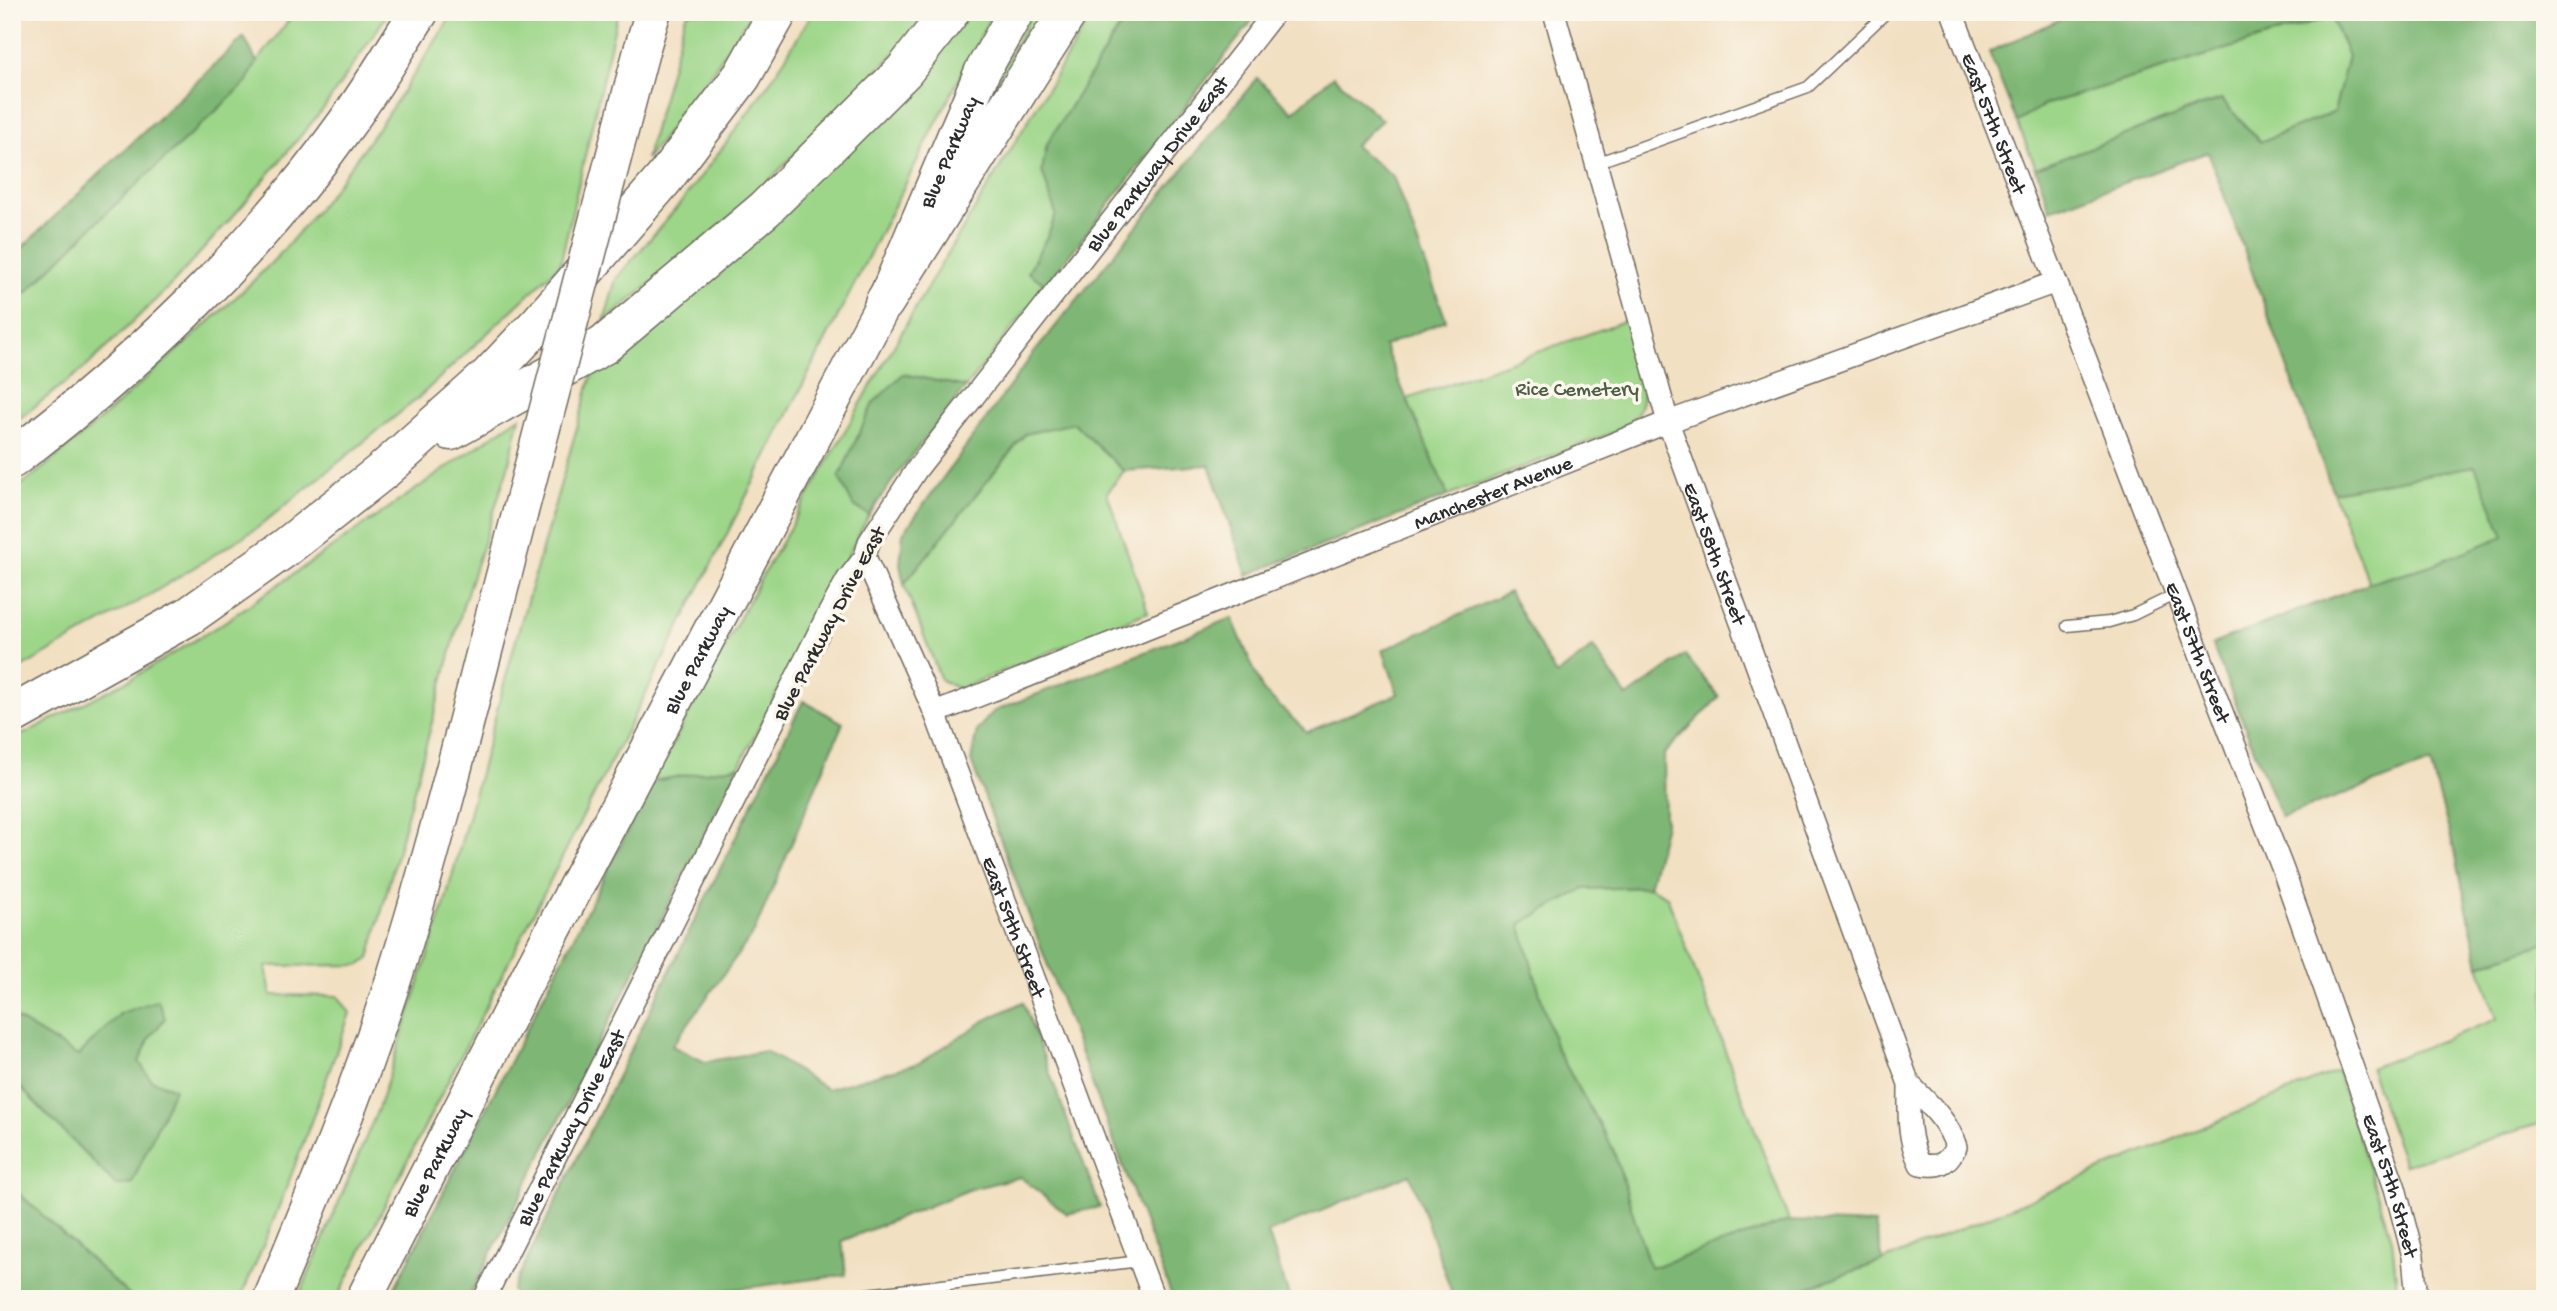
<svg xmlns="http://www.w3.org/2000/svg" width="2557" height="1311" font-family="'Gochi Hand',sans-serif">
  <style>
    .green { fill: #9dd689; stroke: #64805a; stroke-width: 2 }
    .forest { fill: #7eb775; stroke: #547150; stroke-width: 2 }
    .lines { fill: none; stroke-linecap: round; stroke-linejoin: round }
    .service-casing { stroke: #716a60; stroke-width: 13 }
    .minor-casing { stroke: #716a60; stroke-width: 24 }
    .trunk-casing { stroke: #716a60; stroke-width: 38 }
    .motorway-casing { stroke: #716a60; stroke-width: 41 }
    .service { stroke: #fff; stroke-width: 10 }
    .minor { stroke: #fff; stroke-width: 21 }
    .trunk { stroke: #fff; stroke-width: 35 }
    .motorway { stroke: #fff; stroke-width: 38 }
    .trunk-bridge-casing { stroke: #716a60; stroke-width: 38; stroke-linecap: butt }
    .trunk-bridge { stroke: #fff; stroke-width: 35 }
    .labels { text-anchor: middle; stroke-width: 7; stroke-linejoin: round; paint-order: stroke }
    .street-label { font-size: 21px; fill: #2b2b2b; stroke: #fbf7ec }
    .park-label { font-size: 21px; fill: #4d5e47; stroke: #fbf7ec }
  </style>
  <rect width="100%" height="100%" fill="#fbf7ec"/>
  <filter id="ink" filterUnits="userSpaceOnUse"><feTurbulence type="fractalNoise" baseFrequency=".0143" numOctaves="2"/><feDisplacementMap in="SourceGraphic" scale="14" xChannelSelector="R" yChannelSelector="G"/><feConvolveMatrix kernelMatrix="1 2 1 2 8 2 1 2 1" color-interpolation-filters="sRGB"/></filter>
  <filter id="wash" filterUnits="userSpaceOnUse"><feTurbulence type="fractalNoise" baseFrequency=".00686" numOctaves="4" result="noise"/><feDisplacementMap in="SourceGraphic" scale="28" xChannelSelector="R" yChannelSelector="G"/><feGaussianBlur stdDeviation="1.57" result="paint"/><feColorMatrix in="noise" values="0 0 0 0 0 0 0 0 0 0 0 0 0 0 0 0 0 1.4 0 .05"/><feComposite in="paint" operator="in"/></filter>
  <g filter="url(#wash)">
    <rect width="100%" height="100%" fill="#f2e0c2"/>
    <g class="green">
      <path d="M295,12H389L324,108L243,205L173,283L86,367L12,424V307L102,217L246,83L257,62Z"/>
      <path d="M454,12H618L560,265L417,399L257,528L153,593L12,673V492C68,450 121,401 173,354C212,319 253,284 288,245C351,172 403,93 454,12Z"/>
      <path d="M690,12H752L692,102L646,159L685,17Z"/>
      <path d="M813,12H935L742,208L604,322L616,279L679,205L726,143L774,76Z"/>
      <path d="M971,12H993L337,1299H298L378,1109L444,906L517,636L594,368L912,80Z"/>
      <path d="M1032,12H1051L942,199L997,79Z"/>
      <path d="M1094,12H1129L1047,144L1042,171L1056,214L1048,235L1028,272L1046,285L966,387L903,374L853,505L869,515L739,766L653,781L761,578L931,281Z"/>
      <path d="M2331,17L2348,56L2334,112L2260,142L2221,99L2036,168L2017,122L2044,105Z"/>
      <path d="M1627,320C1634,346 1650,381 1640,407C1637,418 1626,424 1617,431L1448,496L1407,399Z"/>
      <path d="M520,417L507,471L464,602L369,959L360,965L266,966L271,995L338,996L350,1013C316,1109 282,1206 240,1299H133L12,1187V1079L117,1186L173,1088L151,1080L139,1062L149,1039L165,1018L121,1013L78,1056L12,1016V740L131,679L223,623Z"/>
      <path d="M1074,423L1124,471L1107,493L1148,612L959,689L941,680L904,584L1025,433Z"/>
      <path d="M2475,465L2505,536L2432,565L2369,583L2333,492Z"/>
      <path d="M1649,887L1667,896L1789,1221L1650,1269L1613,1149L1555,1046L1520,924L1584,889Z"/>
      <path d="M2545,943V1122L2404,1165L2370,1068L2497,1019L2479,965Z"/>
      <path d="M2337,1071L2392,1239L2398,1299H1773L1883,1261Z"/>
    </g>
    <g class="forest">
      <path d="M1129,12H1259L1046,285L1028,272L1048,235L1056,214L1042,171L1047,144Z"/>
      <path d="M2076,12H2545V943L2479,965L2456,856L2430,763L2281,817L2212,644L2369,583L2432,565L2504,536L2475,466L2333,492L2208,152L2050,210L2036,168L2221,99L2260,142L2334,112L2348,56L2331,17L2044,105L2017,122L1989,52Z"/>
      <path d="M244,37L257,62L246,83L102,217L12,307V257Z"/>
      <path d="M1333,76L1382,120L1354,146L1393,176L1446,320L1384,346L1448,496L1247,575L1209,465L1124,471L1074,423L1025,434L904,584L900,565L903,533L1033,354L1257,78L1293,112Z"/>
      <path d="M903,374L966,387L895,477L869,515L853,505L839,477L873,403Z"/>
      <path d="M1509,592L1556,675L1593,647L1627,697L1685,655L1719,697L1664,754L1665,824L1649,887L1584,889L1520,924L1555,1046L1613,1149L1650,1268L1789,1221L1875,1224L1883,1261L1773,1299H1454L1410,1174L1268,1233L1290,1299H1173L971,761L977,730L994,711L1232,618L1263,691L1307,732L1398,694L1383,650Z"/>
      <path d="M803,701L843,723L754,932L672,1046L705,1062L765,1051L827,1089L919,1063L984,1021L1023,1002L1100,1207L1067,1214L1020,1177L971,1189L842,1241L846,1275L711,1292L712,1299H516L512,1290Z"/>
      <path d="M739,766L468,1299H389L653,781Z"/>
      <path d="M158,1000L165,1018L149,1039L139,1062L151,1080L174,1089L132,1183L117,1186L12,1079V1016L78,1056L121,1013Z"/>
      <path d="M12,1187L133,1299H12Z"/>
    </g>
  </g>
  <g filter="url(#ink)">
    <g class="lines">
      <g class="service-casing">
        <g id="service">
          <path d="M1596,163L1808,87L1887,12"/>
          <path d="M2067,626L2109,622L2133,615L2176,594"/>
          <path d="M826,1299L1140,1261"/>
        </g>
      </g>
      <g class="minor-casing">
        <g id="minor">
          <path id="s1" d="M1554,12L1668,422L1909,1084C1909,1112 1907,1138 1920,1164C1939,1168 1947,1164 1956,1147C1948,1120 1928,1103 1909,1084"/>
          <path id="s2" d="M1952,12L2283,870L2395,1188L2413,1256L2417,1299"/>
          <path id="s3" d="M865,557L935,713L1154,1299"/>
          <path id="s4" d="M935,713L1668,422L2056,282"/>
          <path id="s5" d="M484,1299L826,618L847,580L865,557L869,542L917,469L1275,12"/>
        </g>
      </g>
      <g class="trunk-casing">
        <g id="trunk">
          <path d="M642,49L653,12"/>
          <path d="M271,1299C315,1193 359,1087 394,978C442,825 479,669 520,513"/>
          <path id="s6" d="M364,1299L531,972L884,303L982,72L1016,12"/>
        </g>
      </g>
      <g class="motorway-casing">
        <g id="motorway">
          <path d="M884,303L1068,12"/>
          <path d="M451,431L604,345L765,209L904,71L950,12"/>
          <path d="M12,459C134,367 257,249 346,124C372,88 395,49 419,12"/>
          <path d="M12,715L189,616L285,548L385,469L488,377L541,321L664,179L742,76L778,12"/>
        </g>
      </g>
      <use href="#service" class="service"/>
      <use href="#minor" class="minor"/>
      <use href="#trunk" class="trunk"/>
      <use href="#motorway" class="motorway"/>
      <g class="trunk-bridge-casing">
        <path id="trunk-bridge" d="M520,513L642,49"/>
      </g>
      <use href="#trunk-bridge" class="trunk-bridge"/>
    </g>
  </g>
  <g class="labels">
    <g class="street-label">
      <text dy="7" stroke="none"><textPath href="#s2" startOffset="119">East 57th Street</textPath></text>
      <text dy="7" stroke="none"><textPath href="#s6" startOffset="1288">Blue Parkway</textPath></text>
      <text dy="7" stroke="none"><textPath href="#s5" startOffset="1326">Blue Parkway Drive East</textPath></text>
      <text dy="7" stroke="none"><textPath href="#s4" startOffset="600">Manchester Avenue</textPath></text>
      <text dy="7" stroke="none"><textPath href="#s1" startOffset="565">East 58th Street</textPath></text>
      <text transform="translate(828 623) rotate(-62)" y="7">Blue Parkway Drive East</text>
      <text dy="7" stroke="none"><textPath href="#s2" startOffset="686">East 57th Street</textPath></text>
      <text dy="7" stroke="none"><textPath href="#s6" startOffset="721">Blue Parkway</textPath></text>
      <text dy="7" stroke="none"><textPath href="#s3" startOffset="399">East 59th Street</textPath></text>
      <text dy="7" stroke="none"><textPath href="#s5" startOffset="192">Blue Parkway Drive East</textPath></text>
      <text dy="7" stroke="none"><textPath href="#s6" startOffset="154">Blue Parkway</textPath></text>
      <text dy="7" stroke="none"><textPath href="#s2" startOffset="1253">East 57th Street</textPath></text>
    </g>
    <g class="park-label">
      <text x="1577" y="395">Rice Cemetery</text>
    </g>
  </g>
  <rect width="2557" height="1311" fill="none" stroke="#fbf7ec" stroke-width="42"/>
</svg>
